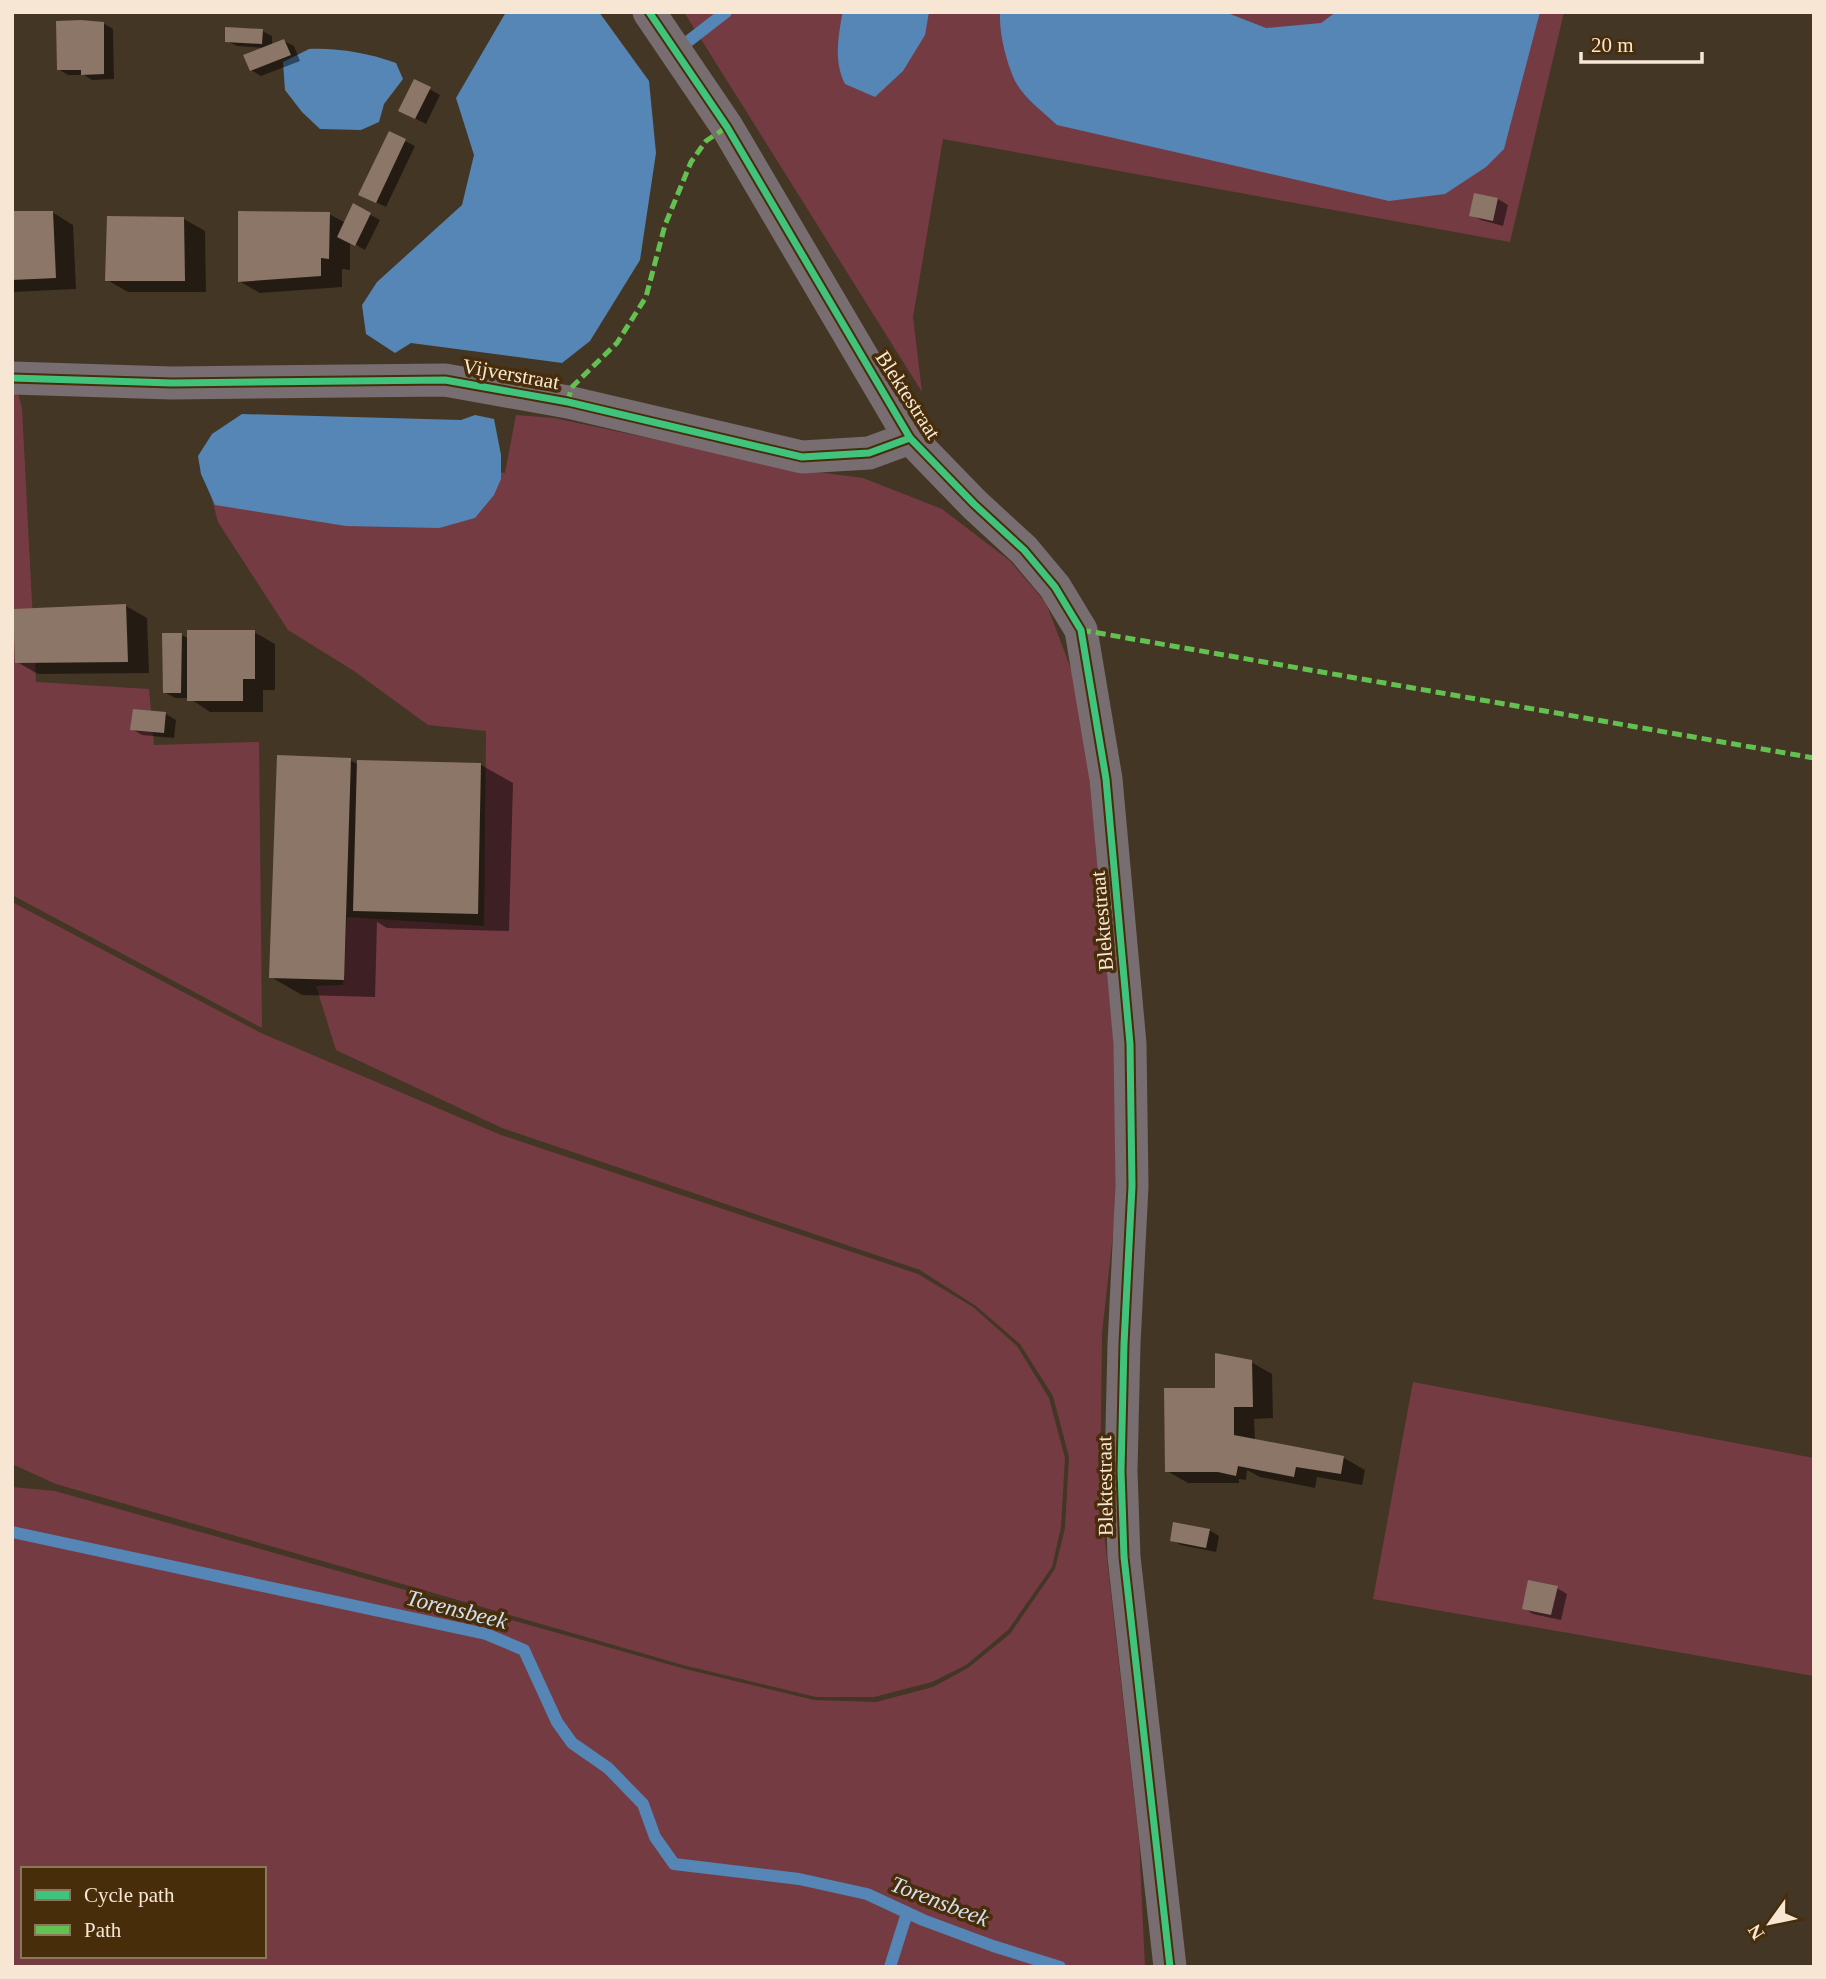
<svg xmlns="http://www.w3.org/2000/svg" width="1826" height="1979" font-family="Georgia,serif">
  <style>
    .green { fill: #753b43; fill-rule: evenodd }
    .water { fill: #5586b6 }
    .shadow { fill: #0007 }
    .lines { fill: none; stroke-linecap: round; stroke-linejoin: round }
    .stream { stroke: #5586b6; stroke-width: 12 }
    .building { fill: #8b7667 }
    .street { stroke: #786d70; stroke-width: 33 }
    .quiet { stroke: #63c152; stroke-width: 5; stroke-dasharray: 10 5; stroke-linecap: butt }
    .cycleway-casing { stroke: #472d0a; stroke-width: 11 }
    .cycleway { stroke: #40c37c; stroke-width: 7 }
    .labels { text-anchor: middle; stroke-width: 7; stroke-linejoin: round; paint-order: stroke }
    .street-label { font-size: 21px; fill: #f6e6d3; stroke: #472d0a }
    .water-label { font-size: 23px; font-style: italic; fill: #d2e1f0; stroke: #472d0a }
  </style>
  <rect width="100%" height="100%" fill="#443624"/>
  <g class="green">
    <path d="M684,12H1564L1510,242L943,139L913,317L922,392Z"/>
    <path d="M18,393L22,408L36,682L149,689L154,745L259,742L262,1028L12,895V394Z"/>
    <path d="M516,415L554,418L793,469L863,478L942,509L1010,561L1046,603L1082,698L1115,1056L1116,1207L1102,1333L1100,1497L1139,1841L1145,1967H12V1487L55,1491L685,1669L814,1700L876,1702L933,1687L968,1668L1010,1634L1055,1569L1065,1528L1069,1457L1053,1396L1020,1344L976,1306L920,1270L502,1128L336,1050L316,986L343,985L347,917L484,926L486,731L428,725L354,671L288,630L218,522L205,474L232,423L505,473ZM23,1869H264V1956H23Z"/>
    <path d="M12,902L261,1033L501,1135L918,1274L973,1307L1017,1346L1049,1398L1065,1458L1061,1527L1052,1567L1008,1630L966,1665L932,1682L874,1697H816L683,1665L56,1484L12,1464Z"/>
    <path d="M1413,1382L1814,1458V1676L1373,1599Z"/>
  </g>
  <g class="water">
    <path d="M506,12H599L649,81L656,153L640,260L590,341L562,363L411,343L395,353L366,334L362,305L377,282L462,205L474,155L456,98Z"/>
    <path d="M844,12H929L925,35L903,71L875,97L845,84C834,62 838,39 842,15Z"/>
    <path d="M1000,12H1225L1266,28L1321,23L1336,12H1540L1504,149L1486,167L1445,194L1389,201L1057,125C1043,112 1024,98 1015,81C1006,61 999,34 1000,12Z"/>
    <path d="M309,49C339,48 368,53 396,63L403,79L384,104L379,122L361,130L320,129L302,112L285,90L283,62Z"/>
    <path d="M242,414L461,420L475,415L494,419L501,455V479L494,495L475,518L439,528L346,526L215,505L201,474L198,456L212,434Z"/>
  </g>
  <g class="shadow">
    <path d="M103,23L113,29L114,79L92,80L84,75H68L58,69Z"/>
    <path d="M262,31L272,36V45L284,41L294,46L300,61L261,76L251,70L265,48L237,46L227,41Z"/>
    <path d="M415,81L440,95L426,124L410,116Z"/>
    <path d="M405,141L415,146L386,207L371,200Z"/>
    <path d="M1475,195L1498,199L1508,205L1503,226L1481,220L1471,215Z"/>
    <path d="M354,206L380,220L365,250L350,241V270L342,269V287L260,293L239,281L329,214L346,223Z"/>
    <path d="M52,212L73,225L76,289L12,292V213Z"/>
    <path d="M184,219L205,231L206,292H128L107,280Z"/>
    <path d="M126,606L147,618L149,673L38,674L17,662Z"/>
    <path d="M254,632L275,644V690H263V712H210L189,698H175L164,692L182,635L189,639Z"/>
    <path d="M134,711L166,714L176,720L174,738L142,735L132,729Z"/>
    <path d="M350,760L359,765V762L481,765L513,783L509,931L387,928L377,922L375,997L302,995L271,977Z"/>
    <path d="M1251,1362L1272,1374L1273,1418L1254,1419L1255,1441L1344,1458L1365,1470L1362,1485L1317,1477L1315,1488L1260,1477L1247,1470L1246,1480L1239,1479V1483H1188L1167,1471L1217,1390Z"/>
    <path d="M1209,1530L1219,1536L1216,1552L1181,1545L1172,1540Z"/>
    <path d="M1557,1588L1567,1594L1561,1620L1533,1614L1524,1608Z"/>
  </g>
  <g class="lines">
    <g class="stream">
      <path d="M686,43L726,12"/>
      <path d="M12,1532L486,1634L524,1650L557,1722L572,1743L608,1768L643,1804L655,1837L674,1864L799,1879L867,1894L923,1920L993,1946L1060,1967"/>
      <path d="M890,1967L907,1913"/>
    </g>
  </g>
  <g class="building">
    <path d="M81,20L104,22V74L81,75V70H57L56,21Z"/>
    <path d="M225,27L263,29L262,44L225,42Z"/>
    <path d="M284,39L291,55L250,71L243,55Z"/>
    <path d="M414,79L431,87L415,119L398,111Z"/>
    <path d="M389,131L406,139L376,203L358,195Z"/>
    <path d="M1474,193L1498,198L1493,221L1469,216Z"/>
    <path d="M353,203L371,213L355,246L337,237Z"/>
    <path d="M12,211H53L56,278L12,280Z"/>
    <path d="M238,211L330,212L329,259L321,258V276L238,282Z"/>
    <path d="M107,216L184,217L185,281H105Z"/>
    <path d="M126,604L128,662L15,663L13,609Z"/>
    <path d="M187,630H255V679H243V701H187Z"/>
    <path d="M162,633H182L181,693H163Z"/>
    <path d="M133,709L166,712L164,733L130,730Z"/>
    <path d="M277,755L351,758L344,980L269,978Z"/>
    <path d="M357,760L481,763L478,914L353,911Z"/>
    <path d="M1215,1353L1252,1360L1253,1407H1234V1435L1344,1456L1341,1474L1296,1467L1294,1477L1238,1466L1236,1476L1218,1472H1165L1164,1388H1215Z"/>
    <path d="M1173,1522L1210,1529L1206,1548L1170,1541Z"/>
    <path d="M1528,1580L1558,1586L1551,1615L1522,1609Z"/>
  </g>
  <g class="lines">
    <g class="street">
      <path d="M649,12L727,127L910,438L974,504L1024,550L1055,587L1081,630L1106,779L1130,1044L1132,1186L1124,1344L1121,1471L1124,1557L1170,1967"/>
      <path d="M12,378L172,383L445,380L568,402L802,457L869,453L910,438"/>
    </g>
    <g class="quiet">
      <path d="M568,402L571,388L617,343L646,297L665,225L691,162L706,141L727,127"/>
      <path d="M1081,630L1814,758"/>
    </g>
    <g class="cycleway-casing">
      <g id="cycleway">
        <path d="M649,12L727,127L910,438L974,504L1024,550L1055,587L1081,630L1106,779L1130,1044L1132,1186L1124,1344L1121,1471L1124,1557L1170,1967"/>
        <path d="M12,378L172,383L445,380L568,402L802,457L869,453L910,438"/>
      </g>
    </g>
    <use href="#cycleway" class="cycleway"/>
  </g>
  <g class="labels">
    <g class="street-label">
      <text transform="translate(511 374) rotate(10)" y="7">Vijverstraat</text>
      <text transform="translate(908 395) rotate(57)" y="7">Blektestraat</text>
      <text transform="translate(1102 921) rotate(-95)" y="7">Blektestraat</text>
      <text transform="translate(1105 1486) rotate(-91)" y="7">Blektestraat</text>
    </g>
    <g class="water-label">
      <text transform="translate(457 1609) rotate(14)" y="8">Torensbeek</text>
      <text transform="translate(940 1901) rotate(21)" y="8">Torensbeek</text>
    </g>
  </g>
  <rect width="1826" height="1979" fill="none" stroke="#f6e6d3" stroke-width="28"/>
  <rect x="21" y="1867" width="245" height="91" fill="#472d0a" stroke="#8d775a" stroke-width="2"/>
  <rect x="35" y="1890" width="35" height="10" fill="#40c37c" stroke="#8d775a" stroke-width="2"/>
  <text x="84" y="1902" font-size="21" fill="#f6e6d3">Cycle path</text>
  <rect x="35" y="1925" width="35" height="10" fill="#63c152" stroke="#8d775a" stroke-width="2"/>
  <text x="84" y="1937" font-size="21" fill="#f6e6d3">Path</text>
  <g transform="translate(1770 1923) rotate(237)" stroke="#472d0a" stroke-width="5" paint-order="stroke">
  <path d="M0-5L12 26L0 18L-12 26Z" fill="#f6e6d3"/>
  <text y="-10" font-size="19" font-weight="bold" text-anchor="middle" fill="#f6e6d3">N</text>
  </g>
  <path d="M1581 52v10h121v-10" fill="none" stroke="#f6e6d3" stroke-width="3.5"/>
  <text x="1591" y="52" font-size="21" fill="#f6e6d3" stroke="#472d0a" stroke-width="5" paint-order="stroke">20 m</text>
</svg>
